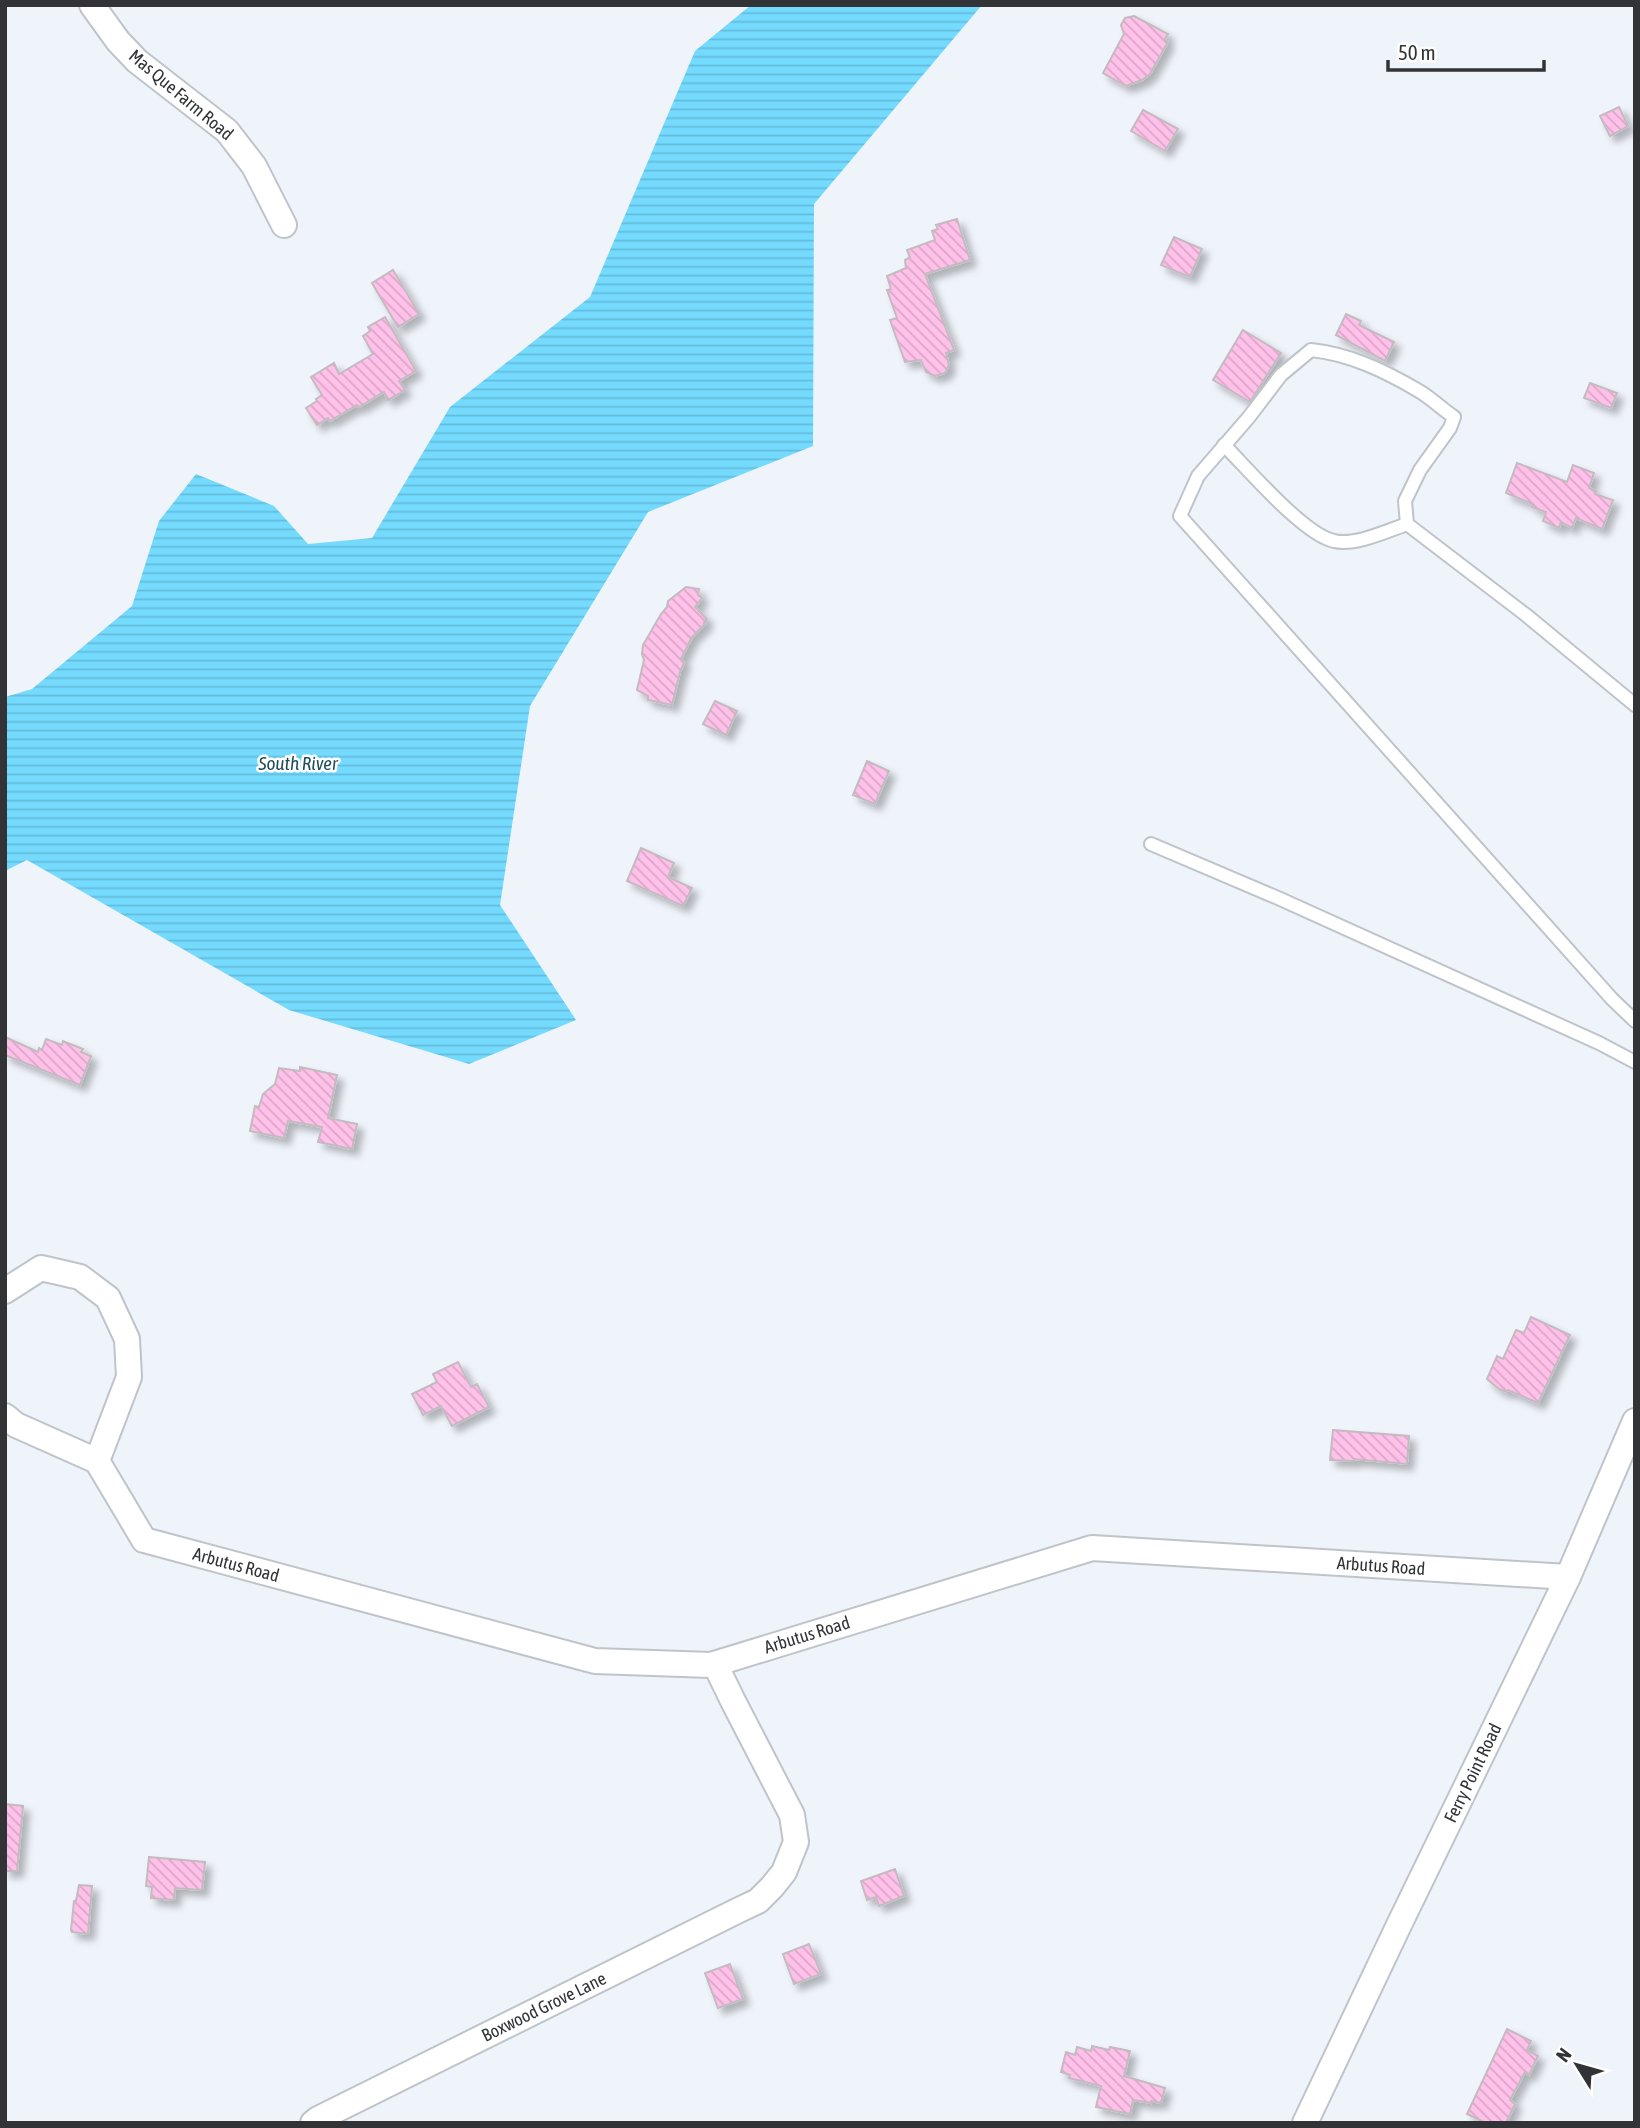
<svg xmlns="http://www.w3.org/2000/svg" width="1640" height="2128" font-family="'Asap Condensed',sans-serif">
  <style>
    .water { fill: url(#water-rules) }
    .building { fill: url(#building-back-hatch); stroke: #c3bbc0; stroke-width: 2; filter: url(#shadow) }
    .lines { fill: none; stroke-linecap: round; stroke-linejoin: round }
    .lane-casing { stroke: #bfc4ca; stroke-width: 16 }
    .street-casing { stroke: #bfc4ca; stroke-width: 28 }
    .lane { stroke: #fff; stroke-width: 12 }
    .street { stroke: #fff; stroke-width: 24 }
    .labels { text-anchor: middle; stroke-width: 5; stroke-linejoin: round; paint-order: stroke }
    .street-label { font-size: 18px; fill: #323336; stroke: #fff }
    .water-label { font-size: 19px; font-style: italic; fill: #1f4d5c; stroke: #fff }
  </style>
  <defs>
    <pattern id="water-rules" width="6" height="5" patternUnits="userSpaceOnUse" patternTransform="scale(1.75)"><rect width="6" height="5" fill="#74dbff"/><path d="M0 2.5h6" fill="none" stroke="#65bcdb"/></pattern>
    <pattern id="building-back-hatch" width="6" height="6" patternUnits="userSpaceOnUse" patternTransform="scale(1.75)"><rect width="6" height="6" fill="#ffc1e9"/><path d="M-1 5l2 2M0 0l6 6M5-1l2 2" fill="none" stroke="#dba6c8"/></pattern>
    <filter id="shadow"><feDropShadow dx="6" dy="6" stdDeviation="3.5" flood-color="#0004"/></filter>
  </defs>
  <rect width="100%" height="100%" fill="#eff3fa"/>
  <path class="water" d="M751,5H982L814,204L813,446L648,512L530,706L500,905L576,1020L469,1064L289,1010L27,860L5,871V697L32,689L132,606L159,521L196,474L274,506L308,544L372,538L450,407L590,297L695,51Z"/>
  <g class="building">
    <path d="M1134,16L1168,34L1164,40L1168,42L1150,74L1142,80L1126,86L1103,73L1124,34L1121,25L1125,18Z"/>
    <path d="M1619,107L1628,126L1610,136L1600,116Z"/>
    <path d="M1143,110L1178,129L1165,151L1131,131Z"/>
    <path d="M957,219L970,260L925,274L954,350L946,353L949,365L945,373L935,376L926,372L921,360L905,362L890,320L897,318L887,290L891,289L887,276L906,268L905,260L910,257L907,250L935,240L932,231L938,229L936,225Z"/>
    <path d="M1174,237L1202,249L1190,277L1161,265Z"/>
    <path d="M393,270L419,314L398,327L372,283Z"/>
    <path d="M1346,314L1361,321L1359,325L1394,342L1385,361L1336,335Z"/>
    <path d="M385,317L416,371L399,381L405,390L388,400L384,392L359,407L357,405L330,421L328,418L317,425L306,408L317,401L316,399L322,395L311,377L334,363L339,374L373,354L363,336L370,331L368,327Z"/>
    <path d="M1243,330L1281,353L1250,402L1213,380Z"/>
    <path d="M1590,383L1617,393L1611,408L1584,398Z"/>
    <path d="M1517,463L1567,482L1573,465L1594,473L1589,488L1596,491L1595,494L1613,500L1602,529L1576,518L1572,528L1561,522L1559,528L1543,521L1546,512L1532,507L1533,504L1506,493Z"/>
    <path d="M686,587L699,589L698,595L702,598L695,607L707,619L704,623L705,624L692,637L681,659L684,663L680,672L672,705L648,700V696L637,690L644,660L642,654L643,645L661,614L667,607L668,601Z"/>
    <path d="M715,701L737,711L726,735L703,724Z"/>
    <path d="M867,761L889,771L875,804L853,795Z"/>
    <path d="M641,848L674,863L668,877L692,888L683,906L627,881Z"/>
    <path d="M5,1037L38,1052L39,1048L42,1050L46,1039L62,1045L63,1041L83,1049L81,1052L91,1056L80,1085L5,1055Z"/>
    <path d="M300,1067L337,1075L328,1118L357,1124L352,1149L318,1142L322,1127L288,1121L284,1138L250,1131L255,1106L259,1107L263,1094L275,1084L279,1068L300,1071Z"/>
    <path d="M1531,1317L1570,1335L1538,1403L1508,1390L1507,1392L1499,1389L1487,1379L1497,1356L1503,1359L1516,1330L1524,1333Z"/>
    <path d="M458,1362L471,1387L477,1384L489,1407L452,1426L441,1406L423,1415L412,1394L437,1382L433,1374Z"/>
    <path d="M1333,1430L1409,1436L1407,1464L1354,1459V1461L1330,1460Z"/>
    <path d="M5,1804L23,1806L17,1871H5Z"/>
    <path d="M149,1857L205,1862L202,1890L175,1888L174,1900L151,1898L152,1887L146,1886Z"/>
    <path d="M895,1869L904,1896L879,1906L876,1897L867,1900L861,1881Z"/>
    <path d="M79,1885L92,1886L88,1934L72,1932L71,1930L74,1901H76Z"/>
    <path d="M809,1944L821,1974L794,1984L783,1954Z"/>
    <path d="M730,1964L743,1999L718,2008L705,1973Z"/>
    <path d="M1507,2029L1531,2041L1527,2050L1538,2056L1529,2075L1525,2072L1510,2100L1515,2104L1506,2123H1486L1467,2114Z"/>
    <path d="M1092,2046L1109,2050L1110,2047L1130,2051L1124,2076L1165,2088L1161,2103L1151,2101V2103L1133,2100L1130,2114L1096,2107L1101,2086L1069,2078L1070,2075L1061,2072L1066,2052L1075,2055L1077,2047L1091,2051Z"/>
  </g>
  <g class="lines">
    <g class="lane-casing">
      <g id="lane">
        <path d="M1224,445C1247,468 1304,535 1334,541C1355,546 1387,531 1407,524"/>
        <path d="M1635,705L1526,615L1407,524L1405,501L1420,470L1450,428L1454,417C1442,409 1431,398 1419,391C1385,371 1350,354 1311,350L1281,375L1249,417L1198,476L1180,516L1612,999L1635,1021"/>
        <path d="M1151,844L1278,898L1599,1043L1635,1062"/>
      </g>
    </g>
    <g class="street-casing">
      <g id="street">
        <path d="M92,5L118,41L137,61L227,131L254,166L284,225"/>
        <path d="M5,1291L41,1268L80,1277L108,1298L127,1339L129,1377L97,1461"/>
        <path d="M5,1416L16,1425L97,1461L144,1540L595,1661L711,1665L1092,1548L1568,1577"/>
        <path d="M313,2123L318,2119L741,1909L758,1901L772,1887L784,1872L796,1842L792,1815L733,1701L715,1664"/>
        <path d="M1305,2123L1398,1927L1568,1577L1635,1421"/>
      </g>
    </g>
    <use href="#lane" class="lane"/>
    <use href="#street" class="street"/>
  </g>
  <g class="labels">
    <g class="street-label">
      <text transform="translate(181 95) rotate(40)" y="6">Mas Que Farm Road</text>
      <text transform="translate(236 1565) rotate(15)" y="6">Arbutus Road</text>
      <text transform="translate(1381 1566) rotate(4)" y="6">Arbutus Road</text>
      <text transform="translate(807 1635) rotate(-17)" y="6">Arbutus Road</text>
      <text transform="translate(1473 1773) rotate(-64)" y="6">Ferry Point Road</text>
      <text transform="translate(544 2007) rotate(-26)" y="6">Boxwood Grove Lane</text>
    </g>
    <g class="water-label">
      <text x="298" y="770">South River</text>
    </g>
  </g>
  <rect width="1640" height="2128" fill="none" stroke="#323336" stroke-width="14"/>
  <g transform="translate(1577 2065) rotate(307)" stroke="#ffffff" stroke-width="5" paint-order="stroke">
  <path d="M0-5L12 26L0 18L-12 26Z" fill="#323336"/>
  <text y="-10" font-size="19" font-weight="bold" text-anchor="middle" fill="#323336">N</text>
  </g>
  <path d="M1388 60v10h156v-10" fill="none" stroke="#323336" stroke-width="3.5"/>
  <text x="1398" y="60" font-size="21" fill="#323336" stroke="#ffffff" stroke-width="5" paint-order="stroke">50 m</text>
</svg>
